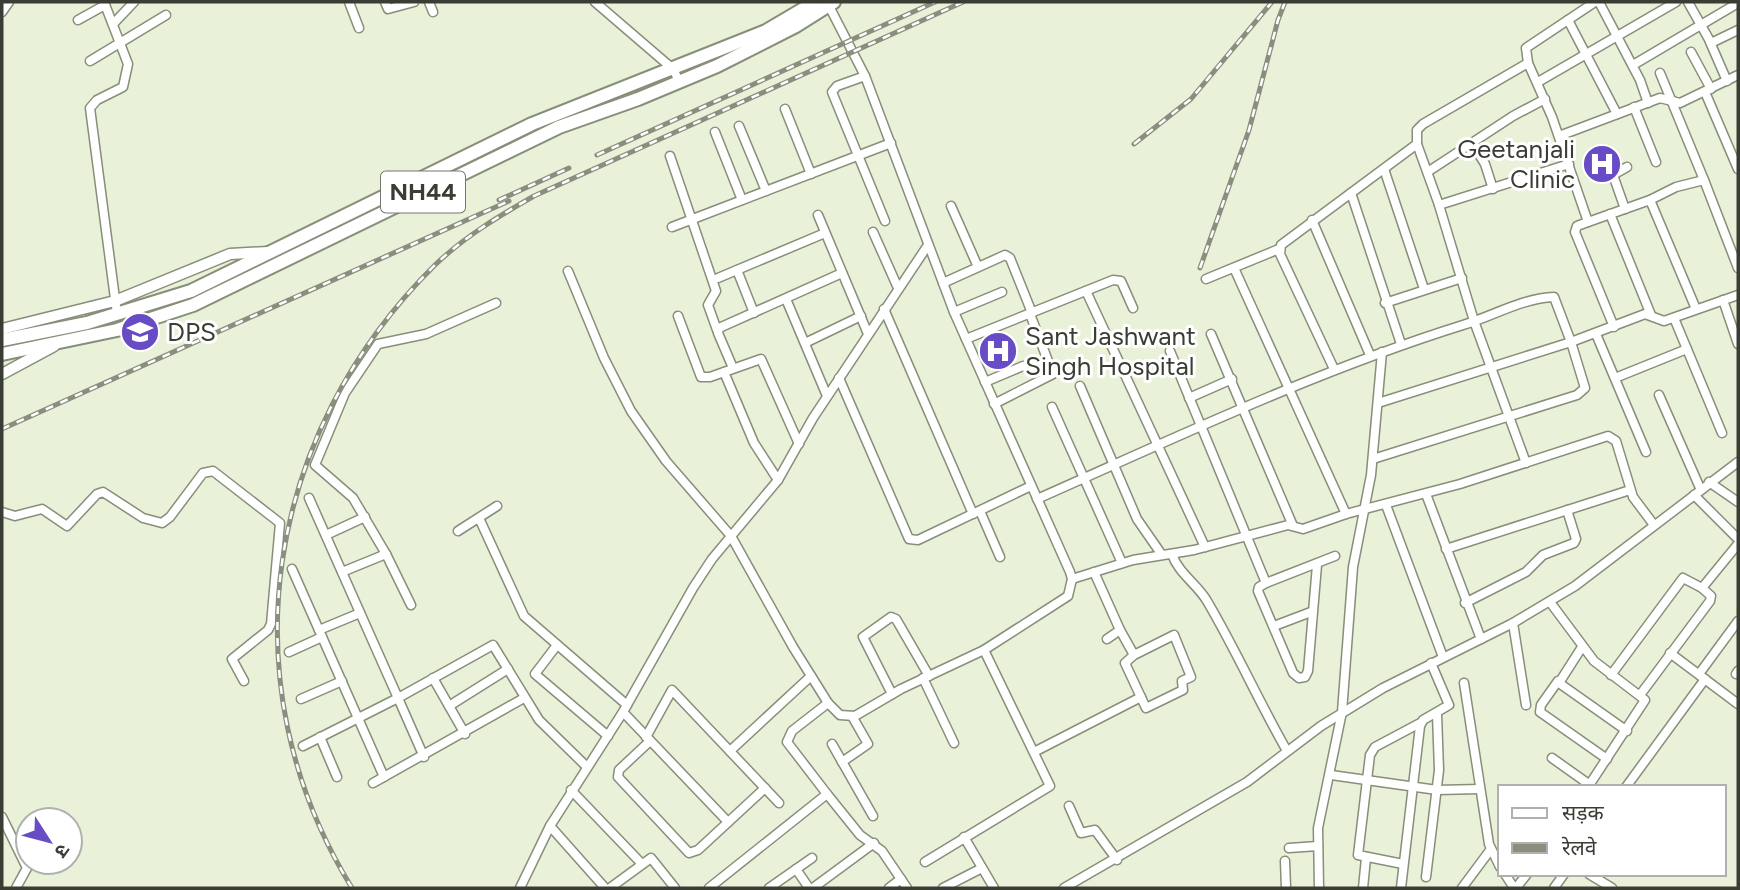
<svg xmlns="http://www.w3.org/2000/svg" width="1740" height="890" font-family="Figtree,'Noto Sans Devanagari',sans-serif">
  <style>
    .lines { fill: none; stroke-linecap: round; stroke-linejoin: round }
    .minor-casing { stroke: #878e79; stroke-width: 11 }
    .tertiary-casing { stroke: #878e79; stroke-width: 13 }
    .trunk-casing { stroke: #878e79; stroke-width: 16 }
    .minor { stroke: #fff; stroke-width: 8 }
    .tertiary { stroke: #fff; stroke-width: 10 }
    .trunk { stroke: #fff; stroke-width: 12 }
    .rail-casing { stroke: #898e7e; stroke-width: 5 }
    .rail { stroke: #fff; stroke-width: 2.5; stroke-dasharray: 8; stroke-linecap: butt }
    .labels { text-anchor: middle; stroke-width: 6; stroke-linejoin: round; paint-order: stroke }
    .shield { fill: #fff; stroke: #757771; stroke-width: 2 }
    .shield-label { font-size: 24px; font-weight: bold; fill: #3a3d34 }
    .poi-label { font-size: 26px; fill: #3a3d34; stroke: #fff; text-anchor: start }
  </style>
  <rect width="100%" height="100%" fill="#e9f1d9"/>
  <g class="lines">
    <g class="minor-casing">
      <g id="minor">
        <path d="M104,2L128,64L123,87L97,100L90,108L117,314"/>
        <path d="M349,2L359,28"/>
        <path d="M385,2L388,9L414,2"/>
        <path d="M429,2L433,12"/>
        <path d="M595,2L673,69L680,83"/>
        <path d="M1599,2L1640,80L1648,103"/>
        <path d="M1688,2L1711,43L1738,30"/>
        <path d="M2,12L9,2"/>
        <path d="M78,20L105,5"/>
        <path d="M1568,20L1617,114"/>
        <path d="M114,23L134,2"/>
        <path d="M1710,42L1727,81"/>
        <path d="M1691,52L1711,89"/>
        <path d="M90,61L166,15"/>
        <path d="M1528,63L1552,117L1588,222L1650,200L1696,309"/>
        <path d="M1633,65L1738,3"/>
        <path d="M1660,73L1704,180"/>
        <path d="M865,76L837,86L832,92L885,221"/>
        <path d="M1538,82L1676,2"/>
        <path d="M1705,92L1738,169"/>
        <path d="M1634,107L1656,162"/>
        <path d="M785,109L811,174"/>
        <path d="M739,126L766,191"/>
        <path d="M715,132L742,200"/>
        <path d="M1559,136L1660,98L1680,103L1738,75"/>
        <path d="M1472,143L1485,164L1493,189"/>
        <path d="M1417,144L1439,205L1569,164"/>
        <path d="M670,156L716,291L708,305L717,330"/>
        <path d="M1384,169L1424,289"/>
        <path d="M1429,171L1513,116L1545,99"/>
        <path d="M1351,193L1401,344"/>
        <path d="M1650,200L1676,187L1704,180L1738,268"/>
        <path d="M1439,205L1474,321L1526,463"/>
        <path d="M951,206L978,267"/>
        <path d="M1625,209L1613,175L1627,167"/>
        <path d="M1610,214L1651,315"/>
        <path d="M818,215L868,334"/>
        <path d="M1312,220L1370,355"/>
        <path d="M1588,222L1577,226L1575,232L1614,327"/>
        <path d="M672,227L891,143"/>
        <path d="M873,232L898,288"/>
        <path d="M1234,268L1346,514"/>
        <path d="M737,270L754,313"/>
        <path d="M568,271L604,358L631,411L666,461L731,536L793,647L828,703L840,715L855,716L901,689L984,650L1068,596L1072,579L1070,572L954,312L865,76L829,6"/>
        <path d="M718,278L825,233"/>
        <path d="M1206,279L1279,249"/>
        <path d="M943,283L1005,255L1010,258L1032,313"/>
        <path d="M1086,291L1205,547"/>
        <path d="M786,299L827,396"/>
        <path d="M1723,300L1738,344"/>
        <path d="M1385,303L1462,278"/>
        <path d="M884,309L973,514"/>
        <path d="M954,312L1002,292"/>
        <path d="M678,316L701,377H710L761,359L799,444"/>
        <path d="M1674,318L1722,433"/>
        <path d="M1211,334L1293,526"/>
        <path d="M1596,334L1646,452"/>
        <path d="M966,339L1113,280L1121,281L1133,308"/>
        <path d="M805,343L861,316"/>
        <path d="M1170,351L1266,583L1259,587L1258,591L1293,673L1299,678L1305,677L1308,671L1317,565"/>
        <path d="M733,368L718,333L719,328L842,273"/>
        <path d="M1334,369L1280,254L1281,245L1417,144V130L1423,124L1528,63L1526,48L1595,2"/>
        <path d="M724,372L754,443L778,480"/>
        <path d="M839,378L909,539L918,540L1031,486"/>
        <path d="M1615,378L1687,349"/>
        <path d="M985,382L1023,366"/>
        <path d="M1080,386L1137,519L1162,555"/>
        <path d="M1659,395L1700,488"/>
        <path d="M1189,398L1232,379"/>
        <path d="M994,404L1053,374L1030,314"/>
        <path d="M1052,407L1122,563"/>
        <path d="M1373,459L1577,395L1585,388L1571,342L1378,403"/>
        <path d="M1709,482L1738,502"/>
        <path d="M1426,494L1481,639"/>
        <path d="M1694,495L1738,539"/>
        <path d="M309,498L398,698L493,645L539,720L587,767"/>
        <path d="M1037,499C1177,437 1316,371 1463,325C1493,316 1523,298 1554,297L1571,342L1645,314L1664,321L1738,295"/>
        <path d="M1386,505L1443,657"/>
        <path d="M980,511L1000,557"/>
        <path d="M2,512L15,516L42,509L67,526L97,494L103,492L143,518L162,523L170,517L203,473L213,471L280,523L271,624L268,630L232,659L244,681"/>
        <path d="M479,518L524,616L627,705"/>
        <path d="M458,531L497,506"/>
        <path d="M326,535L365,517"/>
        <path d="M1446,549L1630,490"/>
        <path d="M386,554L353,498L315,465L345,393L378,344L426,334L496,303"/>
        <path d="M1172,554C1178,573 1197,584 1207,601C1236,650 1259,702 1287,751"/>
        <path d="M292,569L384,777"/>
        <path d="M342,572L386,554L411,605"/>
        <path d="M1094,572L1120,630L1107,639"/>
        <path d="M1072,579L1133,560L1194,550L1288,525L1303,529L1346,514L1460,484L1608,436L1616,441L1633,497L1654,525"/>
        <path d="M1266,583L1335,556"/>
        <path d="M1550,602L1594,661L1645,700L1588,787"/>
        <path d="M1465,603L1526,572L1543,555L1574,543L1576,539L1567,510"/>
        <path d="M1513,623L1526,705"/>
        <path d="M1274,626L1311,612"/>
        <path d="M319,630L360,613"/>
        <path d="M1120,630L1134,655L1174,635L1191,677L1182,681L1183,690L1146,708L1125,663L1134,655"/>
        <path d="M557,645L535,674L608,736"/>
        <path d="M1582,647L1559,683L1627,731"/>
        <path d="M289,652L322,637"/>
        <path d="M1670,653L1738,704"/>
        <path d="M1699,674L1738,621"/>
        <path d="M1736,674L1738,671"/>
        <path d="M1611,675L1683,578L1702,588"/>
        <path d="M433,678L465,734"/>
        <path d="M923,678L954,743"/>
        <path d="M1558,681L1541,705L1540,712L1607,759"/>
        <path d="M1464,683L1489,844L1500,867"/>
        <path d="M892,694L863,637L891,617L896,619L929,676"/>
        <path d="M1640,695L1710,601L1711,596L1702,588L1738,544"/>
        <path d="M301,699L342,681"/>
        <path d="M449,706L508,669"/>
        <path d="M623,712L728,822"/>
        <path d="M320,737L337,777"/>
        <path d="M646,737L672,690L779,803"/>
        <path d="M650,741L619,770L618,777L689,853L698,850L765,788"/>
        <path d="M832,744L873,816"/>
        <path d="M303,746L398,698L424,757"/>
        <path d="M730,751L811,676"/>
        <path d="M1034,752L1141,697"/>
        <path d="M1552,758L1590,785"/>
        <path d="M842,762L868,744L852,716"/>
        <path d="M1331,775L1437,790L1480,789"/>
        <path d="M373,783L524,698"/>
        <path d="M1626,787L1705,679"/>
        <path d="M571,790L641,863"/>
        <path d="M827,794L860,835L882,851L907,888"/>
        <path d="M1069,806L1081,833L1095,830L1117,860"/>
        <path d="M2,817L27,868L16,888"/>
        <path d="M550,826L605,888"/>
        <path d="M964,837L994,888"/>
        <path d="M1289,848L1318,846"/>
        <path d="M1285,861L1286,888"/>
        <path d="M925,862L1050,786L984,650"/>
        <path d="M1403,864L1358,855L1370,755L1375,747L1422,722"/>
        <path d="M796,869L809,888"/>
        <path d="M1505,874L1514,888"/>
        <path d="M1589,874L1612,888"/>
        <path d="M1426,877L1439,770L1437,714"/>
        <path d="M520,888L550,826L623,712L693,588L712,559L778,480L813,418L928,245"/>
        <path d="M610,888L651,858L675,888"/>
        <path d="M709,888L827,794L787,742L792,731L828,703"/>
        <path d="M769,888L812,858"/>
        <path d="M813,888L874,843"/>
        <path d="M889,888L901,879"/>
        <path d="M943,888L982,868"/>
        <path d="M1064,888L1247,782L1321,726L1383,688L1513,623L1575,586L1738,462"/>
        <path d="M1319,888L1318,828L1342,712L1353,567L1371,475L1382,352"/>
        <path d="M1363,888L1366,858"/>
        <path d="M1401,888L1420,726L1423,720L1449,705L1431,663"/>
        <path d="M1462,888L1491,849"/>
        <path d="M1516,888L1527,874"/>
        <path d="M1554,888L1564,874"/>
      </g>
    </g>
    <g class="tertiary-casing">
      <g id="tertiary">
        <path d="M2,329L115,301L230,254L268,252"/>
        <path d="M2,374L54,346"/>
      </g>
    </g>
    <g class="trunk-casing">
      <g id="trunk">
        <path d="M2,340L87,323L191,291L532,124L766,31L815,2"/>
        <path d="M2,354L117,330L193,305L559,127L638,99L717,66L796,26L834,2"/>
      </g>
    </g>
    <use href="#minor" class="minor"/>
    <use href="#tertiary" class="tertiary"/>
    <use href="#trunk" class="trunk"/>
    <g class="rail-casing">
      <g id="rail">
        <path d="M1134,144L1191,99L1272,2"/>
        <path d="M597,155L935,2"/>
        <path d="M499,200L569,168"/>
        <path d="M1200,268L1249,130L1278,20L1285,2"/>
        <path d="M2,429L509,201"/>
        <path d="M352,888C225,682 265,433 435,265C464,237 499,216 534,196L963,2"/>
      </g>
    </g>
    <use href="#rail" class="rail"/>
  </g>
  <defs>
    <g id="hospital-disc" transform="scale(2.0125)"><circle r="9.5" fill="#674cc5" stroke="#fff"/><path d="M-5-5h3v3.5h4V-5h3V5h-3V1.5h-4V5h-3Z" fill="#fff"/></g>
    <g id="school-disc" transform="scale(2.0125)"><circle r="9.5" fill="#674cc5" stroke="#fff"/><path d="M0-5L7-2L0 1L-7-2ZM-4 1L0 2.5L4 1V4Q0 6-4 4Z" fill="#fff"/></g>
  </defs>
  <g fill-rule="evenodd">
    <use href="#hospital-disc" x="1602" y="164"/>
    <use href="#school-disc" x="140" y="332"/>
    <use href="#hospital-disc" x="998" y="351"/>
  </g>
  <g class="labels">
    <rect class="shield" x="381" y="171.5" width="84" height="41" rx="5"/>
    <g class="shield-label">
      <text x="423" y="200">NH44</text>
    </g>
    <g class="poi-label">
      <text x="1575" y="158" text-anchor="end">Geetanjali<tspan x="1575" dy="30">Clinic</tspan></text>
      <text x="167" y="341">DPS</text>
      <text x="1025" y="345">Sant Jashwant<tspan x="1025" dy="30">Singh Hospital</tspan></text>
    </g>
  </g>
  <rect width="1740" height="890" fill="none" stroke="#3a3d34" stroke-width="7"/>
  <rect x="1498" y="785" width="228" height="91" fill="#ffffff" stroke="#b0b1ae" stroke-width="2"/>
  <rect x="1512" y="808" width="35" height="10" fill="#ffffff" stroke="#b0b1ae" stroke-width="2"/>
  <text x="1562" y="820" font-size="21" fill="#3a3d34">सड़क</text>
  <rect x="1512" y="843" width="35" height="10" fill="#898e7e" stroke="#b0b1ae" stroke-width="2"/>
  <text x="1562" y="855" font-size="21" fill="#3a3d34">रेलवे</text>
  <g transform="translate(49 841) rotate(126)"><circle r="33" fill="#ffffff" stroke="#b0b1ae" stroke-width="2"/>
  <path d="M0-5L12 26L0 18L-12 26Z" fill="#674cc5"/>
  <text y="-10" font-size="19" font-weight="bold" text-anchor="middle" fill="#3a3d34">उ</text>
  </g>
</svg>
